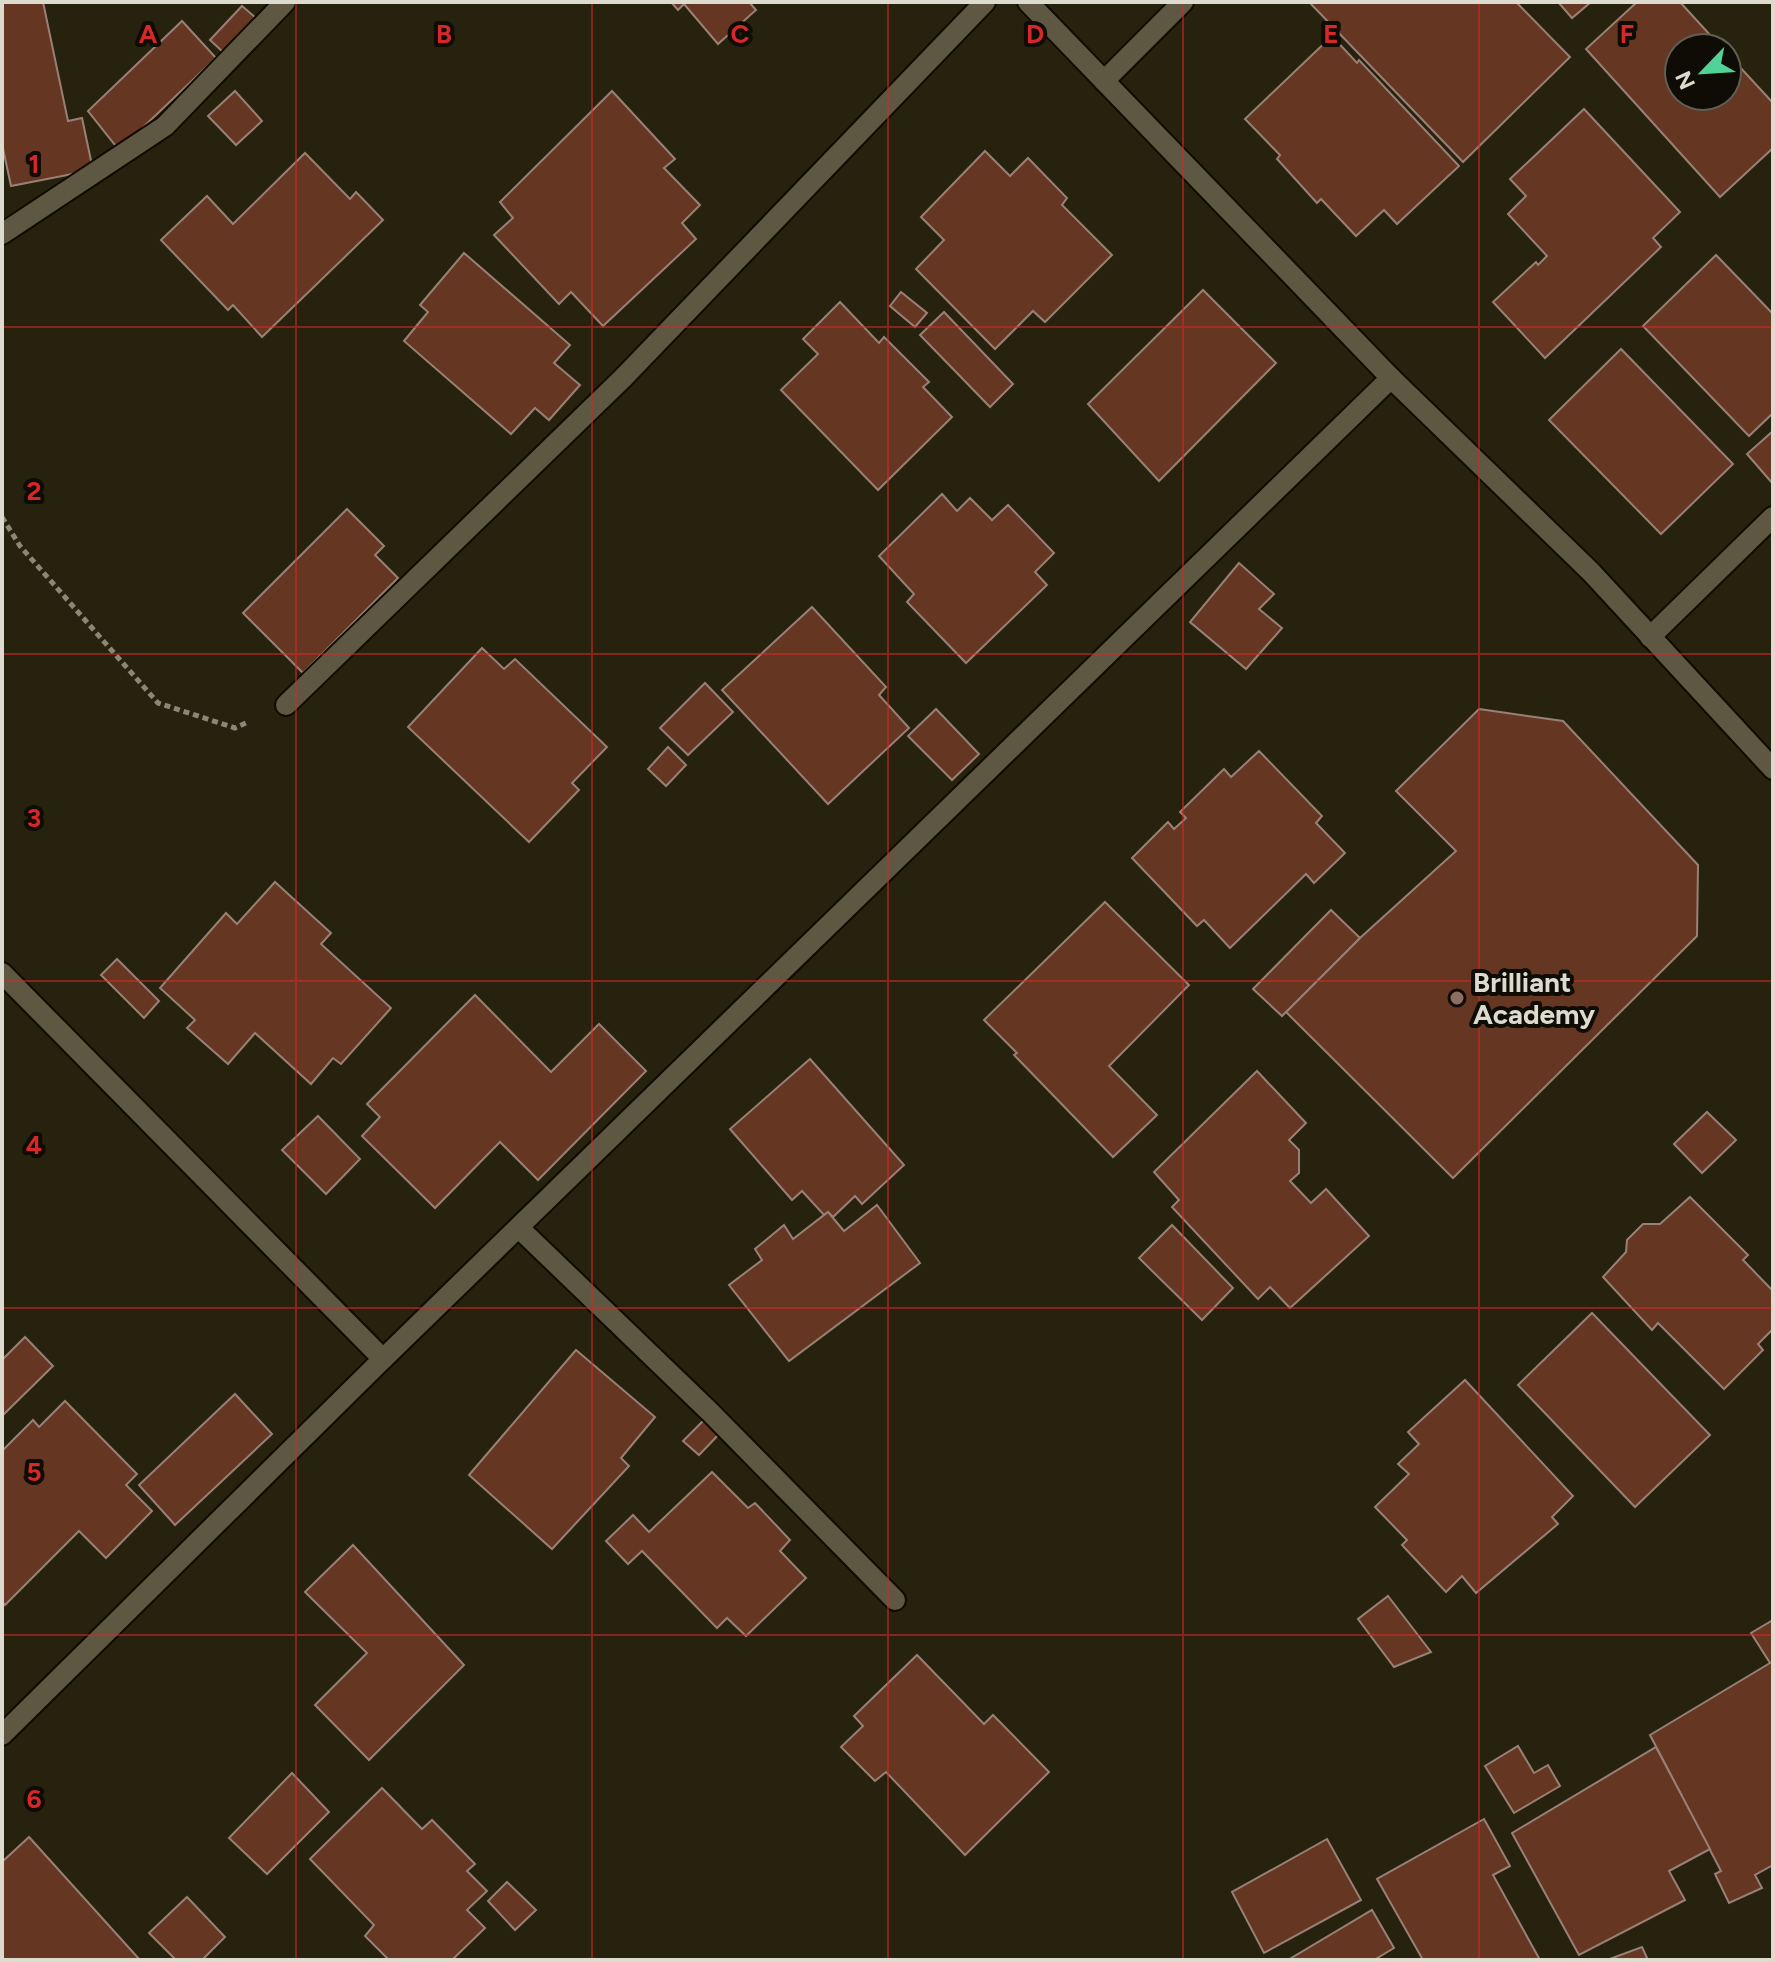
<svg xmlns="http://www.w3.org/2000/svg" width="1775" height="1962" font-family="Figtree,sans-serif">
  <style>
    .building { fill: #653621; stroke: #998076; stroke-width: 2 }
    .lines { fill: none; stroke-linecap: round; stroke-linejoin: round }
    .minor-casing { stroke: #100b00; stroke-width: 24 }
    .path { stroke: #8b8777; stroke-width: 5; stroke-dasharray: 6 4; stroke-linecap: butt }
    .minor { stroke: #5e5842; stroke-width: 20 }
    .grid { fill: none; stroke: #d62828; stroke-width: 2; stroke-opacity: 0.55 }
    .education-dot { fill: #8d6e63; stroke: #0e0c04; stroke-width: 3 }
    .labels { text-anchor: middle; stroke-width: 8; stroke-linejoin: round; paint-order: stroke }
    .poi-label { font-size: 28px; font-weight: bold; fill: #dddace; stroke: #0e0c04; text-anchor: start }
    .grid-label { font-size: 26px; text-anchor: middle; font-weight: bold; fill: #d62828; stroke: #0e0c04; stroke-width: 8; stroke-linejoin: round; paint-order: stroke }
  </style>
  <rect width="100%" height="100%" fill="#27220e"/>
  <g class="building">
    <path d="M2,2H43L68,121L82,118L93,170L11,186L2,144Z"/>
    <path d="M671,2H749L756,10L718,44L684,4L678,10Z"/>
    <path d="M1516,2L1570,57L1463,162L1310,3Z"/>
    <path d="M1558,2H1591L1572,18Z"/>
    <path d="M1637,2H1680L1722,48H1679V96H1727V53L1773,103V148L1720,197L1586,49Z"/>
    <path d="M242,6L256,18L224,53L210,40Z"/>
    <path d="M182,21L216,58L119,150L88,111Z"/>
    <path d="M1332,36L1357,63L1359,60L1459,166L1397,224L1384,210L1356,236L1321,199L1317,203L1277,159L1280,155L1245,119Z"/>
    <path d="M235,91L262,121L236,145L208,116Z"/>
    <path d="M612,91L675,159L664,168L700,205L682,223L696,239L603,326L571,292L559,304L494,235L513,218L500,202Z"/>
    <path d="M1584,109L1680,212L1653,238L1661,247L1545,358L1493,302L1536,262L1538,265L1547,256L1508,214L1526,196L1510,179Z"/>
    <path d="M985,151L1010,176L1028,158L1067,198L1062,205L1112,255L1045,322L1033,311L995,349L916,269L944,240L921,217Z"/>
    <path d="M305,153L350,199L356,192L383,220L262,337L233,305L228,310L161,240L207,196L233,224Z"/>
    <path d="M464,253L570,345L554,363L580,385L549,420L535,408L511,434L404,341L428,312L420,305Z"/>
    <path d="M1716,255L1773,314V413L1749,436L1643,326Z"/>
    <path d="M1203,290L1276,363L1159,481L1088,404Z"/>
    <path d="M901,292L927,313L915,327L890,306Z"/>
    <path d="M840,302L879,343L884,337L929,382L923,387L952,417L878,490L781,390L818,354L803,339Z"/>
    <path d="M944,312L1013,384L990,407L920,335Z"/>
    <path d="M1621,349L1733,464L1661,534L1549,420Z"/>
    <path d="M1773,431V484L1747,454Z"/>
    <path d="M942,494L957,511L970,498L992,520L1008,505L1054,553L1035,572L1047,585L966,663L907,602L914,594L879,556Z"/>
    <path d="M347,509L384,546L375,555L398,578L303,673L243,613Z"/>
    <path d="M1239,563L1274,594L1259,609L1282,628L1246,669L1190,622Z"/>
    <path d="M812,607L886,687L879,695L909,728L828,804L722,690Z"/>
    <path d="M482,648L504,669L515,659L607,747L572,783L579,790L529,842L408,727Z"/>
    <path d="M705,683L733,712L688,755L660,728Z"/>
    <path d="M936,709L979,754L952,780L908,736Z"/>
    <path d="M1479,709L1563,721L1698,865L1697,936L1453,1178L1286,1012L1360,938L1456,851L1396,791Z"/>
    <path d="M668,747L686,765L666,786L648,769Z"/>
    <path d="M1259,751L1322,816L1316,823L1345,853L1314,883L1306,874L1230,948L1204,920L1197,926L1132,858L1168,822L1174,829L1186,818L1180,812L1224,769L1231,777Z"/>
    <path d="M275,882L331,933L321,944L391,1008L341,1064L333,1058L311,1084L255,1033L228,1064L187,1028L195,1020L160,988L226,913L237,924Z"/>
    <path d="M1105,902L1189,985L1109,1066L1157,1115L1113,1157L1014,1055L1017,1053L984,1020Z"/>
    <path d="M1331,910L1360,938L1282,1016L1253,989Z"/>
    <path d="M117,959L159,1001L144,1018L101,975Z"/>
    <path d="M475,995L551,1072L599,1024L646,1071L538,1180L500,1142L435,1208L362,1136L380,1117L367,1104Z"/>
    <path d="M810,1059L904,1165L862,1204L855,1196L833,1217L828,1212L824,1215L802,1191L792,1200L730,1129Z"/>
    <path d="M1257,1071L1306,1123L1289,1140L1299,1150V1173L1290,1181L1311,1203L1326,1189L1369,1236L1290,1308L1270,1287L1258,1299L1172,1207L1179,1200L1154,1172Z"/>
    <path d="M1707,1112L1736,1140L1702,1173L1674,1144Z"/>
    <path d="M318,1116L360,1159L326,1194L282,1150Z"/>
    <path d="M1690,1197L1748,1255L1743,1260L1773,1291V1329L1758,1344L1763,1350L1724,1389L1658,1323L1652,1330L1603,1277L1626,1252L1627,1240L1643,1224H1660Z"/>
    <path d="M877,1205L920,1263L789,1361L729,1285L762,1260L755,1249L784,1225L793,1239L828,1212L844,1231Z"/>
    <path d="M1172,1225L1233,1288L1202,1320L1139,1258Z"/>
    <path d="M1592,1313L1710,1435L1635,1507L1518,1385Z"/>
    <path d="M25,1337L53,1366L2,1416V1360Z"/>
    <path d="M576,1350L655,1417L621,1458L629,1466L552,1549L469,1475Z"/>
    <path d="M1465,1380L1573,1496L1552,1517L1558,1524L1476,1593L1462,1576L1446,1592L1402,1545L1407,1540L1375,1507L1409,1474L1398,1464L1419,1444L1408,1432Z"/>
    <path d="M235,1394L272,1434L175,1525L139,1485Z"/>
    <path d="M65,1401L137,1474L126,1485L152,1511L106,1558L79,1531L5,1605L2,1602V1451L33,1420L39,1427Z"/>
    <path d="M709,1415L724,1429L699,1455L683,1441Z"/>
    <path d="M712,1472L748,1508L755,1503L790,1540L780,1551L806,1578L746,1636L727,1618L717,1628L642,1551L628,1564L606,1541L633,1515L649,1532Z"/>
    <path d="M353,1545L464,1665L369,1760L315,1705L367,1653L305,1592Z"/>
    <path d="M1388,1596L1431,1652L1394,1667L1358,1619Z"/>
    <path d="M1773,1620V1865L1755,1875L1762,1888L1729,1903L1715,1874L1721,1871L1650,1735L1770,1663L1751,1633Z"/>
    <path d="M917,1655L984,1724L993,1715L1049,1772L965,1855L886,1772L875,1781L841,1747L863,1726L854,1716Z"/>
    <path d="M1518,1746L1534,1773L1548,1765L1560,1786L1514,1813L1485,1766Z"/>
    <path d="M1656,1747L1710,1849L1669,1871L1685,1900L1579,1955L1512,1833Z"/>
    <path d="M292,1773L329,1812L267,1874L229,1838Z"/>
    <path d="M382,1788L422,1829L432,1820L475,1864L467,1871L487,1891L467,1910L485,1928L452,1960H389L365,1936L374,1925L310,1859Z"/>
    <path d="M1484,1819L1510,1866L1493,1875L1540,1960H1423L1377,1879Z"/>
    <path d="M29,1837L140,1960H2V1862Z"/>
    <path d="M1327,1839L1361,1900L1264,1953L1232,1892Z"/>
    <path d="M507,1882L536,1910L515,1930L488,1901Z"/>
    <path d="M187,1897L225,1937L202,1960H176L149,1933Z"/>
    <path d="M1372,1910L1394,1948L1374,1960H1288Z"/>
    <path d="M1642,1947L1648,1960H1607Z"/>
  </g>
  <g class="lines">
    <g class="minor-casing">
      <g id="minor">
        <path d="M1028,2L1391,378L1591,572L1773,769"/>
        <path d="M1104,81L1183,2"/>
        <path d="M2,234L165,126L285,2"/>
        <path d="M1650,637L1773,517"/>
        <path d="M286,705L623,378L985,2"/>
        <path d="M2,973L383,1359"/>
        <path d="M519,1228L710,1412L895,1600"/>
        <path d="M2,1735L383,1359L1391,378"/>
      </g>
    </g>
    <path class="path" d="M2,517L20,546L158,703L235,728L248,722"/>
    <use href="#minor" class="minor"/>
  </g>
  <path class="grid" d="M296,2V1960M592,2V1960M888,2V1960M1183,2V1960M1479,2V1960M2,327H1773M2,654H1773M2,981H1773M2,1308H1773M2,1635H1773"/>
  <circle class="education-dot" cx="1457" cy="998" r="8"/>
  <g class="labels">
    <g class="poi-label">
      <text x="1473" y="992">Brilliant<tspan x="1473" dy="32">Academy</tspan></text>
    </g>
  </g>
  <g class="grid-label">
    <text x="148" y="43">A</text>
    <text x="444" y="43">B</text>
    <text x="740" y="43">C</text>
    <text x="1035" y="43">D</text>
    <text x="1331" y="43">E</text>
    <text x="1627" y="43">F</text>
    <text x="34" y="173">1</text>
    <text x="34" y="500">2</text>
    <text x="34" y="827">3</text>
    <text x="34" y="1154">4</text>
    <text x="34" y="1481">5</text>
    <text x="34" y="1808">6</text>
  </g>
  <rect width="1775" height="1962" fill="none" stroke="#dddace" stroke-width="8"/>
  <g transform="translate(1703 72) rotate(245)"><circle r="38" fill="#0e0c04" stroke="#615e55" stroke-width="2"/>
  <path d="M0-6L14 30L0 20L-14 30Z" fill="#51d398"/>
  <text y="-12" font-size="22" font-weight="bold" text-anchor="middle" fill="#dddace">N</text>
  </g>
</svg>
